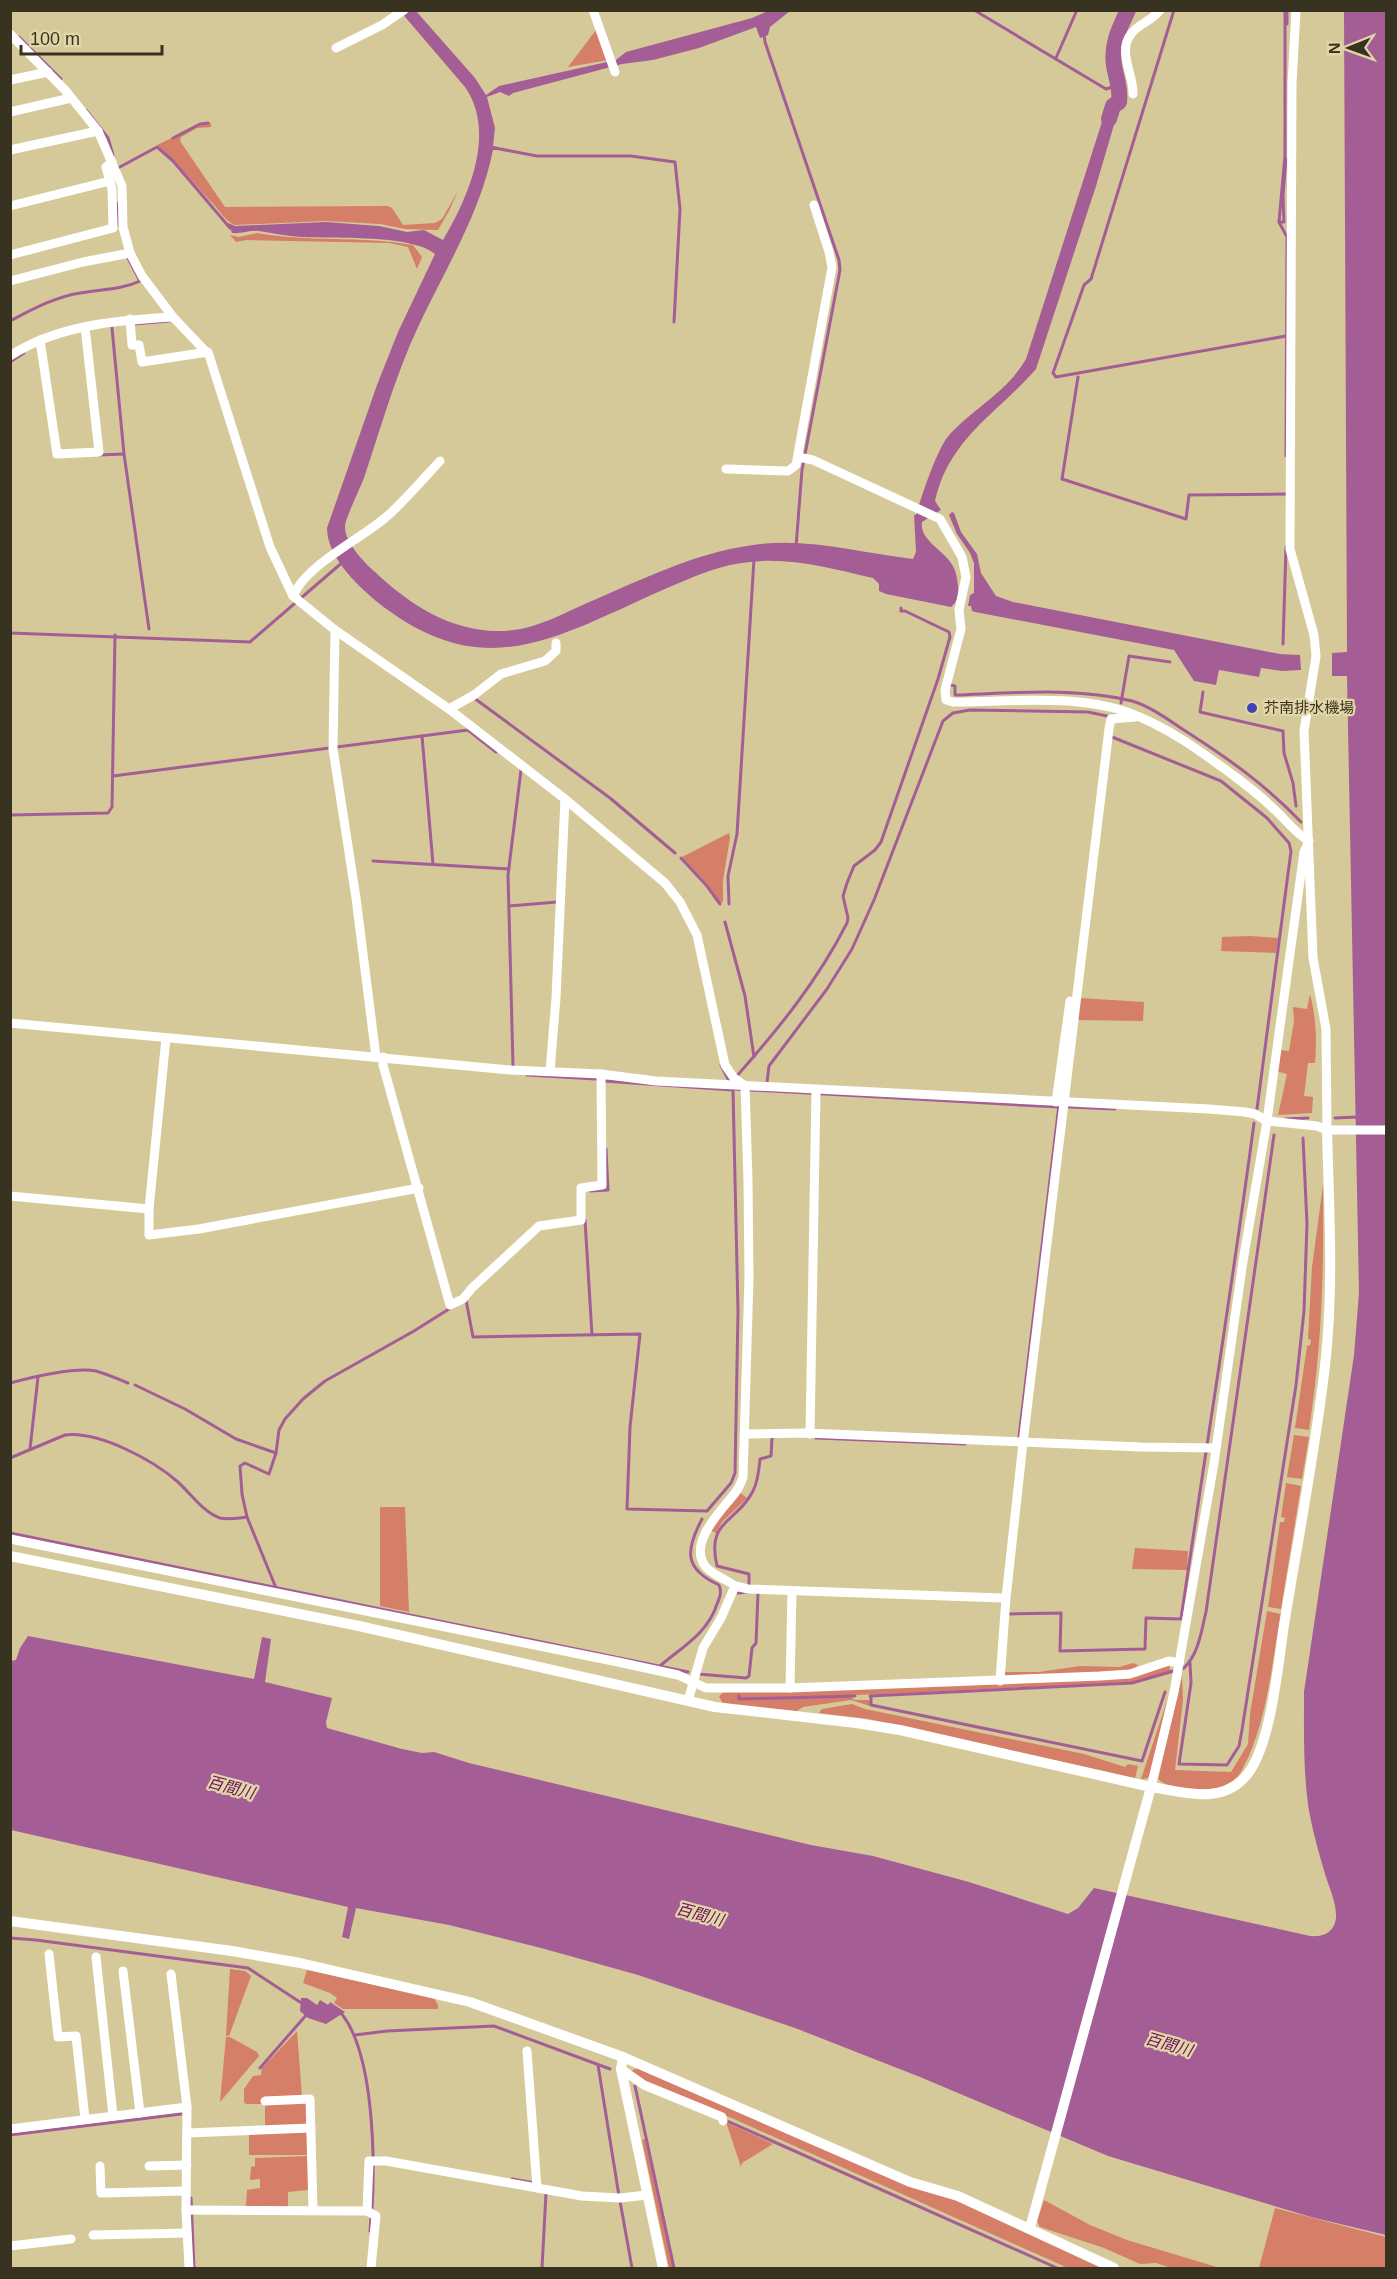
<svg xmlns="http://www.w3.org/2000/svg" width="1397" height="2279" font-family="Arial,'Noto Sans JP',sans-serif">
  <style>
    .green { fill: #d57e68 }
    .water { fill: #a45e95 }
    .lines { fill: none; stroke-linecap: round; stroke-linejoin: round }
    .stream { stroke: #a45e95; stroke-width: 3 }
    .river { stroke: #a45e95; stroke-width: 16 }
    .minor { stroke: #fff; stroke-width: 9 }
    .tertiary { stroke: #fff; stroke-width: 10 }
    .poi-dot { fill: #3f42b7; stroke: #e3d6a6; stroke-width: 2 }
    .labels { text-anchor: middle; stroke-width: 4.5; stroke-linejoin: round; paint-order: stroke }
    .poi-label { font-size: 15px; fill: #383320; stroke: #e3d6a6; text-anchor: start }
    .water-label { font-size: 16px; font-style: italic; fill: #69115c; stroke: #e3d6a6 }
  </style>
  <rect width="100%" height="100%" fill="#d6c999"/>
  <g class="green">
    <path d="M596,30L608,60L568,67Z"/>
    <path d="M211,123V127L197,128L181,137L180,141L225,207L388,206L392,208L403,225L435,223L442,219L458,191L449,211L438,230H435L405,229L380,224L326,221L234,225C225,220 221,213 214,205C195,185 178,163 157,145L201,124Z"/>
    <path d="M257,233C308,242 362,236 413,245L422,257L417,269L408,247L389,243L246,240L236,242L230,235L239,237Z"/>
    <path d="M729,833L730,838L723,880V901L721,903L709,886L682,857Z"/>
    <path d="M1250,936L1278,938L1276,953L1221,951L1222,937Z"/>
    <path d="M1310,994C1316,1017 1317,1039 1315,1063H1308L1304,1096L1313,1097L1312,1113L1278,1115L1287,1074L1275,1071L1279,1050L1289,1051L1294,1021L1293,1007L1307,1009Z"/>
    <path d="M1079,998L1144,1002L1143,1021L1076,1020Z"/>
    <path d="M1323,1185C1324,1270 1322,1346 1309,1430L1295,1428L1307,1346L1310,1345L1311,1340L1308,1339L1312,1267Z"/>
    <path d="M1294,1435L1309,1437L1302,1479L1287,1477Z"/>
    <path d="M1286,1483L1301,1486L1281,1609L1268,1607L1280,1522H1284L1285,1518L1281,1517Z"/>
    <path d="M739,1492L747,1498L722,1522L716,1533L710,1530Z"/>
    <path d="M380,1507H405L409,1612L380,1606Z"/>
    <path d="M1135,1548L1188,1551L1187,1570L1132,1569Z"/>
    <path d="M1267,1611L1281,1614C1272,1662 1268,1713 1248,1758C1244,1764 1242,1773 1236,1778C1226,1788 1211,1790 1197,1789C1185,1788 1167,1788 1158,1779L1182,1677L1183,1700L1175,1770L1231,1772L1248,1744L1250,1714Z"/>
    <path d="M1133,1663L1138,1665L1133,1670L1006,1677L1003,1674V1669L1006,1672H1039L1080,1666L1119,1667Z"/>
    <path d="M1168,1663L1171,1671L1132,1682L883,1694L738,1699L851,1697L855,1700H870V1706L851,1700L803,1707L797,1711L723,1704L719,1696L724,1692L1124,1677Z"/>
    <path d="M1171,1689L1151,1772L1148,1778L1141,1779Z"/>
    <path d="M852,1704L865,1709L1084,1754L1125,1767L1128,1764L1138,1766L1135,1778L869,1719L819,1713L822,1709Z"/>
    <path d="M230,1969L245,1971L251,1976L229,2036H226Z"/>
    <path d="M307,1970L434,1998L438,2005V2009H343L334,2003L337,1998L330,1993L303,1983Z"/>
    <path d="M297,2031L302,2096L263,2104H246L244,2102V2089L253,2076L261,2075L262,2068Z"/>
    <path d="M226,2037H230L257,2052L259,2056L220,2102Z"/>
    <path d="M635,2069H639L955,2200L1101,2268H1068L734,2119L649,2085L631,2071Z"/>
    <path d="M307,2103V2124L265,2127V2104Z"/>
    <path d="M726,2122L773,2144L742,2163L741,2167Z"/>
    <path d="M306,2131L308,2133V2155H249V2133Z"/>
    <path d="M645,2139L673,2268H669L642,2140Z"/>
    <path d="M309,2156L308,2190L288,2192V2207L246,2206L247,2190L260,2188V2179L250,2180L251,2167L255,2166V2158Z"/>
    <path d="M1044,2200L1090,2225L1127,2240L1220,2268H1171L1156,2263L1140,2264L1104,2248L1040,2227L1037,2221Z"/>
    <path d="M1275,2208L1386,2237V2268H1259Z"/>
  </g>
  <g class="water">
    <path d="M400,11H416L475,78L486,95L499,86L616,60L626,52L752,18L768,11H790L770,27L768,35L760,38L756,27L699,48L653,60L622,64L513,93L509,96L500,92L487,97L495,128L493,146L498,147V150H493C479,220 438,280 410,345C392,388 379,433 364,478C358,492 351,507 346,521C340,538 363,561 375,572C413,608 460,637 514,630C539,627 564,613 587,603C641,580 694,553 753,545C806,537 860,553 913,559L916,552L914,515H916C922,495 937,448 950,434C975,407 1006,393 1026,359L1109,100L1121,101L1096,186L1036,369C997,414 949,438 935,501L941,510L922,522C919,539 943,550 951,563C956,570 957,577 958,586C959,595 958,601 951,607L886,594L879,591V584L873,578C824,567 781,554 730,565C705,571 681,582 658,592C551,640 481,685 376,601C355,583 327,556 327,528L377,385L398,332L435,254C411,234 334,239 301,237C287,236 273,233 259,231C250,230 241,234 232,233L228,223L235,226L326,222L379,226L407,232L424,230L443,240C468,198 497,133 465,87Z"/>
    <path d="M1344,11H1386V2235L1311,2217L1108,2156L920,2077L795,2028L638,1975L541,1948L449,1925L356,1908L349,1939L342,1937L348,1907L11,1830L10,1661L16,1660L20,1648L28,1636L254,1679L262,1637L271,1639L265,1682L332,1698L326,1722L327,1728L402,1749L422,1753L434,1752L469,1763L811,1845L873,1856L969,1882L1068,1914L1078,1908L1094,1888L1310,1936C1323,1937 1334,1933 1336,1918C1337,1904 1329,1887 1325,1874C1319,1853 1313,1833 1309,1811C1303,1772 1304,1732 1304,1692L1354,1355L1359,1293L1347,676H1332V653L1347,652Z"/>
    <path d="M952,512L954,513L961,532L977,554L981,573L996,596L1013,602L1280,654L1300,655L1301,670L1282,671L1261,668L1259,677L1219,670L1216,685L1194,681L1174,650L975,612L972,611L971,606H968L970,595L974,593V563L970,553L957,534L949,515Z"/>
    <path d="M301,1998H307L317,2005L320,2000L328,2005L330,2002L345,2012L326,2024L308,2018L300,2011Z"/>
  </g>
  <g class="lines">
    <g class="stream">
      <path d="M974,10L1106,89L1118,85"/>
      <path d="M1174,10L1091,279L1084,285L1053,373L1056,377L1286,336"/>
      <path d="M1285,10V156L1279,222L1287,237L1286,456"/>
      <path d="M1287,10V24"/>
      <path d="M764,33L765,42L839,260L840,270L802,470L796,547"/>
      <path d="M19,37L61,79"/>
      <path d="M1056,58L1077,10"/>
      <path d="M86,110L108,138L113,155"/>
      <path d="M173,138L200,124L208,123"/>
      <path d="M495,148L537,156H631L675,162L680,209L674,322"/>
      <path d="M118,168L157,147L173,161L230,228"/>
      <path d="M118,203L119,226"/>
      <path d="M1279,222H1284L1283,195L1286,159"/>
      <path d="M10,321C33,309 55,297 80,293C101,289 121,290 140,281L127,256"/>
      <path d="M134,324L169,321"/>
      <path d="M112,328L124,454L149,629"/>
      <path d="M10,362L24,353"/>
      <path d="M1078,377L1062,479L1186,519L1189,495L1286,494"/>
      <path d="M99,455L124,454"/>
      <path d="M10,633L250,642L344,561"/>
      <path d="M1283,644L1286,547"/>
      <path d="M950,685L955,686V695C1011,693 1077,687 1132,701C1152,707 1170,721 1187,732C1229,759 1267,786 1301,822"/>
      <path d="M1203,692L1200,712L1283,731L1284,753L1293,783L1296,806"/>
      <path d="M472,699L474,698L610,798L675,853"/>
      <path d="M1121,703L1129,656L1170,662"/>
      <path d="M422,736L433,864"/>
      <path d="M1112,737L1221,781L1267,818L1289,843L1291,851L1257,1109"/>
      <path d="M113,776L468,730L496,752"/>
      <path d="M10,815L108,813L112,807L115,635"/>
      <path d="M681,858L707,886L720,904"/>
      <path d="M373,861L509,869"/>
      <path d="M729,904L728,876L737,834L754,559"/>
      <path d="M509,906L557,902"/>
      <path d="M725,922L745,996L754,1057"/>
      <path d="M513,1065L508,875L521,770"/>
      <path d="M721,1065L729,1081"/>
      <path d="M527,1075L596,1079"/>
      <path d="M736,1077C779,1028 817,982 847,923L848,918L843,896L847,883L854,866L875,850L881,842L938,679L950,637L949,632L905,611H901V608"/>
      <path d="M767,1082L769,1066L827,989L852,949L874,900L943,721L953,713L970,710L1088,712L1107,716"/>
      <path d="M733,1089L1058,1107"/>
      <path d="M1069,1107L1115,1109"/>
      <path d="M1335,1118L1357,1117"/>
      <path d="M1285,1119L1308,1118"/>
      <path d="M590,1191L608,1190L606,1149"/>
      <path d="M585,1220L592,1335"/>
      <path d="M466,1300L473,1337L640,1334L630,1427L627,1509L707,1511L731,1483L735,1473L738,1311L733,1090L604,1081"/>
      <path d="M10,1383C33,1377 75,1367 96,1371C107,1374 118,1379 128,1383"/>
      <path d="M135,1385L185,1409L236,1439L276,1453"/>
      <path d="M1019,1437L1059,1105"/>
      <path d="M816,1438L965,1444"/>
      <path d="M30,1449L38,1377"/>
      <path d="M10,1458L65,1435C99,1431 153,1460 178,1482C190,1493 204,1513 220,1518C228,1520 238,1518 247,1517"/>
      <path d="M10,1533L688,1672"/>
      <path d="M749,1586V1574L717,1566C706,1519 737,1523 753,1491C758,1482 759,1470 760,1459L771,1456L772,1437H774"/>
      <path d="M276,1588L247,1517L242,1494L240,1466L245,1463L269,1474L276,1453L279,1430L285,1419L303,1399L325,1381L414,1331L449,1309L448,1307"/>
      <path d="M738,1593L748,1592"/>
      <path d="M1009,1614L1061,1613L1060,1651L1145,1649L1146,1618L1181,1619C1205,1454 1232,1289 1254,1123"/>
      <path d="M1190,1663L1191,1683L1179,1764L1227,1765L1239,1746L1242,1730L1296,1385L1304,1311L1307,1224L1303,1138"/>
      <path d="M660,1666C682,1647 708,1633 717,1604C720,1597 722,1592 719,1585C684,1569 685,1551 702,1519"/>
      <path d="M698,1674L746,1678L749,1676L752,1648L756,1643L758,1593"/>
      <path d="M739,1696V1699L855,1696"/>
      <path d="M870,1696L1132,1683L1184,1668C1199,1653 1201,1632 1206,1612L1274,1135"/>
      <path d="M871,1696V1705L1142,1761L1165,1692"/>
      <path d="M10,1938L36,1940L248,1968L303,2004"/>
      <path d="M341,2013C374,2053 375,2158 372,2210"/>
      <path d="M355,2035L387,2031L494,2026L610,2069"/>
      <path d="M598,2065L619,2196"/>
      <path d="M260,2068L308,2013"/>
      <path d="M635,2086L674,2268"/>
      <path d="M725,2120L1057,2268"/>
      <path d="M10,2135L181,2114"/>
      <path d="M512,2179L535,2183"/>
      <path d="M191,2198L194,2268"/>
      <path d="M620,2201L632,2268"/>
      <path d="M370,2231L371,2216"/>
      <path d="M542,2268L546,2193"/>
    </g>
    <path class="river" d="M1109,119L1113,106L1119,102C1121,89 1116,78 1114,65C1111,44 1119,29 1128,10"/>
    <g class="minor">
      <path d="M593,10L615,72"/>
      <path d="M1296,10L1292,84L1290,549L1314,635L1316,656L1304,731L1313,958L1326,1029L1327,1130"/>
      <path d="M10,34L66,91L98,131L122,186L123,227L130,253L142,276L173,317L209,355L270,547L293,596L335,630L449,709L565,799L665,883L680,902L697,935L725,1065L734,1078L745,1086L748,1181L749,1278L743,1477C741,1483 738,1489 735,1493C722,1510 688,1542 705,1566C712,1575 726,1579 735,1586L721,1618L703,1648L688,1701"/>
      <path d="M336,48L382,25L404,10"/>
      <path d="M10,80L48,72"/>
      <path d="M1133,94C1134,75 1117,52 1131,34C1138,24 1152,21 1160,10"/>
      <path d="M10,112L71,98"/>
      <path d="M10,150L98,131"/>
      <path d="M10,206L110,181"/>
      <path d="M10,255L113,228L112,189L106,167L112,162"/>
      <path d="M10,281L83,262L130,253"/>
      <path d="M130,319L132,345H139L142,362L208,352"/>
      <path d="M40,340L57,454L99,452L85,327"/>
      <path d="M10,356C57,325 119,320 173,317"/>
      <path d="M798,457L813,460L940,519L962,557L966,577L959,610L961,629L945,690L946,700L953,702C1007,702 1075,694 1127,712C1167,726 1203,753 1237,778C1250,788 1263,798 1275,810C1287,821 1295,833 1309,841L1304,852L1267,1121L1243,1261L1214,1463L1174,1692L1151,1787"/>
      <path d="M726,469L788,471L796,465L832,267L829,252L814,205"/>
      <path d="M293,596C306,565 359,540 385,518C405,501 422,480 440,461"/>
      <path d="M335,630L333,749L356,898L376,1057"/>
      <path d="M449,709L474,695L501,674L545,661L556,651V643"/>
      <path d="M10,1023L511,1070L601,1074L656,1081L1209,1109L1245,1112L1255,1114L1267,1121L1317,1126L1327,1130H1386"/>
      <path d="M166,1038L149,1209V1235L199,1229L419,1188"/>
      <path d="M383,1057V1065L450,1305L463,1299L472,1288L539,1226L581,1220V1188L602,1185L601,1074"/>
      <path d="M550,1071L556,998L565,799"/>
      <path d="M1056,1102L1070,1001"/>
      <path d="M10,1196L149,1209"/>
      <path d="M746,1434L806,1433L1141,1447L1216,1448"/>
      <path d="M810,1434L816,1091"/>
      <path d="M10,1539L618,1662L678,1675L706,1688H790L1100,1676L1130,1674L1169,1661L1179,1663"/>
      <path d="M735,1586L748,1589L1002,1598"/>
      <path d="M1000,1681L1006,1598L1023,1443L1109,729L1111,719L1135,717"/>
      <path d="M790,1688L792,1591"/>
      <path d="M49,1954L58,2037L76,2036L85,2119"/>
      <path d="M96,1957L113,2116"/>
      <path d="M123,1971L140,2113"/>
      <path d="M171,1974L187,2107"/>
      <path d="M527,2051L537,2188"/>
      <path d="M621,2069L644,2085L722,2117L723,2121"/>
      <path d="M265,2101L310,2099L313,2210"/>
      <path d="M10,2129L187,2107L186,2210L189,2268"/>
      <path d="M187,2133L311,2128"/>
      <path d="M100,2166L101,2193L186,2191"/>
      <path d="M149,2166L187,2165"/>
      <path d="M186,2210L367,2211L376,2216L371,2268"/>
      <path d="M367,2211L369,2161H386L582,2196L620,2198L647,2195"/>
      <path d="M93,2235L187,2233"/>
      <path d="M10,2246L71,2239"/>
    </g>
    <g class="tertiary">
      <path d="M10,1556L359,1626L715,1707L856,1723L900,1730L1151,1787C1183,1792 1220,1805 1245,1777C1271,1749 1278,1664 1284,1625C1298,1539 1315,1452 1325,1366C1334,1287 1329,1209 1327,1130"/>
      <path d="M10,1921L232,1951L300,1963L470,2002L623,2057L910,2182L958,2196L1114,2268"/>
      <path d="M623,2057L621,2069L663,2268"/>
      <path d="M1030,2228L1151,1787"/>
    </g>
  </g>
  <circle class="poi-dot" cx="1252" cy="708" r="6"/>
  <g class="labels">
    <g class="poi-label">
      <text x="1264" y="713">芥南排水機場</text>
    </g>
    <g class="water-label">
      <text transform="translate(231 1787) rotate(15)" y="6">百間川</text>
      <text transform="translate(700 1914) rotate(15)" y="6">百間川</text>
      <text transform="translate(1169 2044) rotate(16)" y="6">百間川</text>
    </g>
  </g>
  <rect width="1397" height="2279" fill="none" stroke="#383320" stroke-width="24"/>
  <g transform="translate(1349 48) rotate(269)" stroke="#e3d6a6" stroke-width="4.5" paint-order="stroke">
  <path d="M0-4.5L10 22L0 15L-10 22Z" fill="#383320"/>
  <text y="-9" font-size="16" font-weight="bold" text-anchor="middle" fill="#383320">N</text>
  </g>
  <path d="M21 45v9h141v-9" fill="none" stroke="#383320" stroke-width="3"/>
  <text x="30" y="45" font-size="18" fill="#383320" stroke="#e3d6a6" stroke-width="4.5" paint-order="stroke">100 m</text>
</svg>
